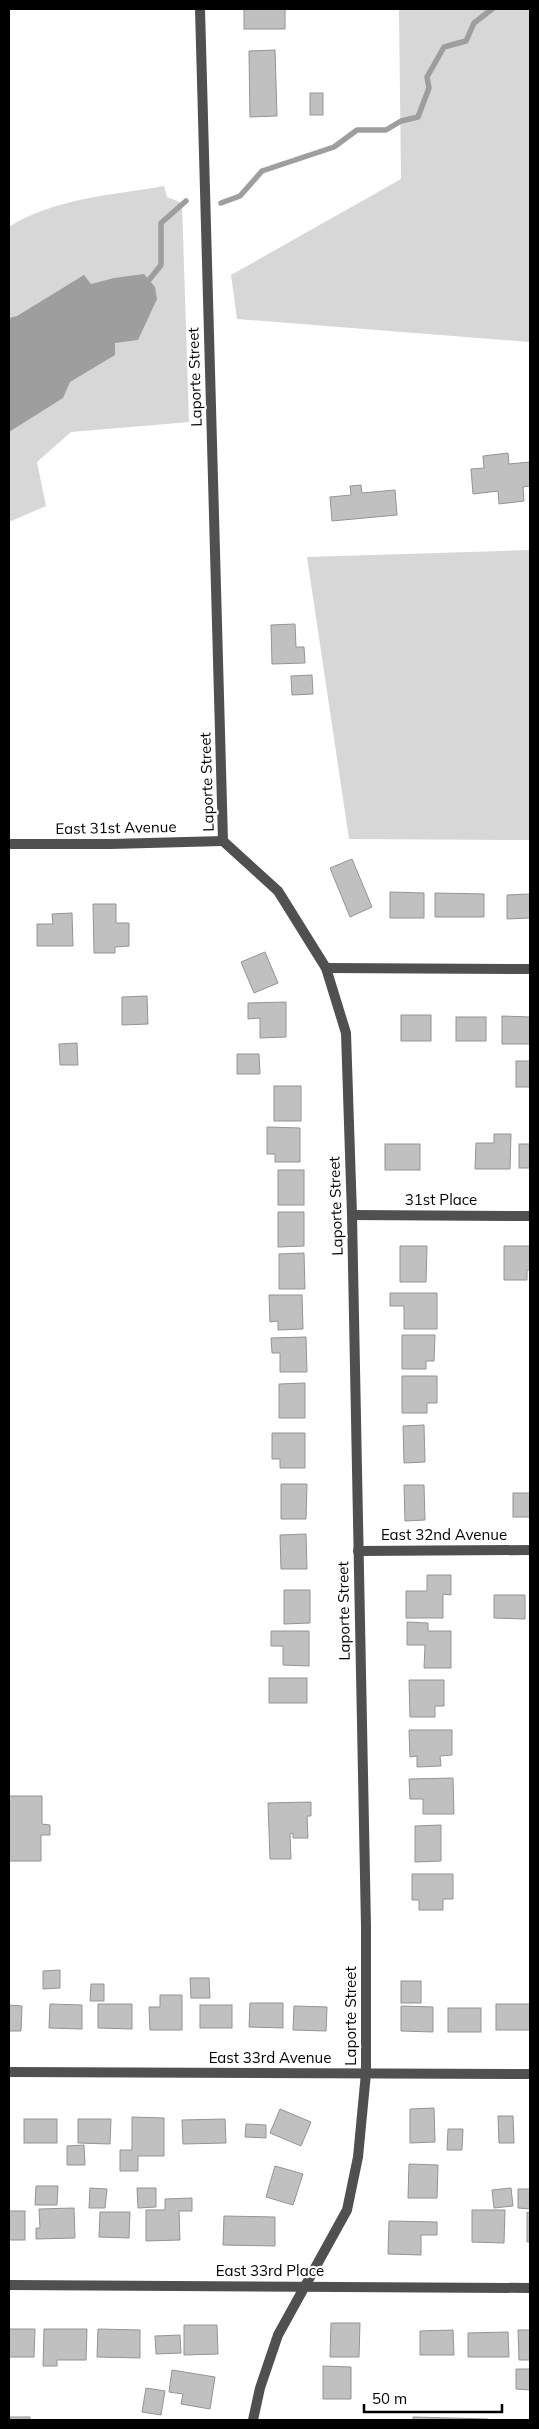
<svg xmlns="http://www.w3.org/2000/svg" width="539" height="2429" font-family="Mulish,sans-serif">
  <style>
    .green { fill: #d7d7d7 }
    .water { fill: #9e9e9e }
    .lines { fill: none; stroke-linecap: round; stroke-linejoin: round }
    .stream { stroke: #9e9e9e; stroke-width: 5.5 }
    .building { fill: #c0c0c0; stroke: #949494 }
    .street { stroke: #505050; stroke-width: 10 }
    .labels { text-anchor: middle; stroke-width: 4.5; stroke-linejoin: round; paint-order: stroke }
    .street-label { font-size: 15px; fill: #000; stroke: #fff }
  </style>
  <rect width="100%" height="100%" fill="#fff"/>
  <g class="green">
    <path d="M399,9H530V342L237,319L231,275L401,179Z"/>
    <path d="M164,186L167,197L182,203L189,422L71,432L37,462L46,506L9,522V227C54,198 113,195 164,186Z"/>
    <path d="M530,550V840L349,839L307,557Z"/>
  </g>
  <path class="water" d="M144,274L155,287L157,299L138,340L115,343V355L70,382L63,398L9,432V318L17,316L84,275L91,284L114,278Z"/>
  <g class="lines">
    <g class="stream">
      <path d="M221,203L240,196L262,171L334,147L357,130H386L401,121L418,117L429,88L427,77L444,47L466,41L474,23L492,9"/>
      <path d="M149,280L161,265V223L186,201"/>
    </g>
  </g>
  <g class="building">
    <rect x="244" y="9" width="41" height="20"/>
    <path d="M275,50L277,116L250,117L249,51Z"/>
    <rect x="310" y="93" width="13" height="22"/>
    <path d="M508,453L509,464L530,462V486L523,487L524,501L499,504L498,491L473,494L471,469L484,468L483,456Z"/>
    <path d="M361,485L362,493L395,490L397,515L332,521L330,497L351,495L350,486Z"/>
    <path d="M295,624L296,647H304L305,663L272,664L271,625Z"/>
    <path d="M312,675L313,694L292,695L291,676Z"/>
    <path d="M352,859L372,907L350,917L330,868Z"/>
    <path d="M390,892L424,893V918H390Z"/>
    <path d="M435,893L484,894V917H435Z"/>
    <path d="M530,894V918L507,919V895Z"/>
    <path d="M93,904H116V923H129V946L115,947V953H94Z"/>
    <path d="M72,913L73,946H37V924H53L52,914Z"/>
    <path d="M265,952L278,983L254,993L241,962Z"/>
    <path d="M147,996L148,1024L122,1025V997Z"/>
    <path d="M286,1002V1037L260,1038V1018L248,1019V1003Z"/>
    <rect x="401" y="1015" width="30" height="26"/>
    <path d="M502,1016L530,1017V1044H502Z"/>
    <rect x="456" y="1017" width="30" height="24"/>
    <path d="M77,1043L78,1065H60L59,1044Z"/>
    <path d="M237,1054H259L260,1074H237Z"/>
    <rect x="516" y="1061" width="14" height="26"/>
    <rect x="274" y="1086" width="27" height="35"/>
    <path d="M267,1127L300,1128V1162H275V1154H267Z"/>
    <path d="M494,1134H511L510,1169H475L476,1143H494Z"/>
    <rect x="385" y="1144" width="35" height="26"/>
    <rect x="519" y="1144" width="11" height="24"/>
    <rect x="278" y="1170" width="26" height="35"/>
    <path d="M278,1212H304V1246L278,1247Z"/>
    <path d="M400,1246H427L426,1282H400Z"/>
    <path d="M504,1246H530V1270H527V1280H504Z"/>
    <path d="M304,1253L305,1289H279V1254Z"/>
    <path d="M390,1293H437V1329H404V1306H390Z"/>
    <path d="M269,1295H302L303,1329L278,1330V1321L270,1322Z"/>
    <path d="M402,1335H435L434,1361H426V1369H402Z"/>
    <path d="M306,1337L307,1372H280V1353H272L271,1338Z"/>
    <path d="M402,1376H437V1403H427V1413H402Z"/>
    <path d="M305,1383V1418H279V1384Z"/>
    <path d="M424,1425L425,1462L404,1463L403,1426Z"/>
    <path d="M272,1433H305V1468H280V1459H272Z"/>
    <path d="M281,1484H307L306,1519H281Z"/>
    <path d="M404,1485H424L425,1520L405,1521Z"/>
    <rect x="513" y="1493" width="17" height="24"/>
    <path d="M306,1534L307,1569H281L280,1535Z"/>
    <path d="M427,1575H451V1595L443,1594V1618H406V1591H427Z"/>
    <path d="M284,1590H310V1623L284,1624Z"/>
    <path d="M494,1595H525V1619L494,1618Z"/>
    <path d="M407,1622L428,1623V1631H451V1668H424L425,1645H407Z"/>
    <path d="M271,1631H309V1666L283,1665V1646H271Z"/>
    <rect x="269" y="1678" width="38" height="25"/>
    <path d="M409,1680H444V1706H435V1717H410Z"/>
    <path d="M409,1730H452V1755L440,1756L441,1766L417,1767V1756L410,1757Z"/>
    <path d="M453,1778L454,1814H423V1799H410L409,1779Z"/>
    <path d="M9,1796H42V1824L50,1825V1835H41V1861H9Z"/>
    <path d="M311,1802V1816H307L308,1838H293V1833L290,1834L291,1859H270L268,1803Z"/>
    <path d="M441,1825V1861L415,1862V1826Z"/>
    <path d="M412,1874H453V1899H443V1910H419V1900H412Z"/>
    <path d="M60,1970V1988L43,1989V1971Z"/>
    <path d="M190,1978H209L210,1998H191Z"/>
    <rect x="401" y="1981" width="20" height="22"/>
    <path d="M91,1984H104V2001H90Z"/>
    <path d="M160,1995H182V2030H150L149,2007H160Z"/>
    <path d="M250,2003H283V2028L249,2027Z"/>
    <path d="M50,2004L82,2005V2029L49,2028Z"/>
    <path d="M98,2004H132V2029L98,2028Z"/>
    <rect x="496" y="2004" width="34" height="26"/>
    <path d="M9,2005L22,2006L21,2031H9Z"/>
    <rect x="200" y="2005" width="32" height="23"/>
    <path d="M294,2006L327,2007L326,2031L293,2030Z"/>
    <path d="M401,2006L433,2007V2032L401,2031Z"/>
    <rect x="448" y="2008" width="33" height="24"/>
    <path d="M434,2108L435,2142L410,2143V2109Z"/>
    <path d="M280,2109L311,2122L301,2146L270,2133Z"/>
    <path d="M498,2116H513L514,2143H499Z"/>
    <path d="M132,2117L164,2118V2156H138V2171H120V2150H132Z"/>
    <rect x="24" y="2119" width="33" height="24"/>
    <path d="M78,2119H111L110,2144L78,2143Z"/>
    <path d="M225,2119L226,2143L183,2144L182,2120Z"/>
    <path d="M246,2124L266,2125V2138L245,2137Z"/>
    <path d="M448,2129H463L462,2150H447Z"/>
    <path d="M84,2145L85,2165H67V2146Z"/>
    <path d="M409,2164L438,2165L437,2198H408Z"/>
    <path d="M275,2166L303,2174L293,2205L266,2197Z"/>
    <path d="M36,2186H58L57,2205H35Z"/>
    <path d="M90,2188L107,2189L105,2208H89Z"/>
    <path d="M137,2188H156V2207L138,2208Z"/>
    <path d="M511,2188L513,2206L494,2208L492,2190Z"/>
    <path d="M518,2189H530V2209L518,2208Z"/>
    <path d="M192,2198V2211H179L180,2240L146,2241V2210H165V2199Z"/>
    <path d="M74,2208L75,2238L36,2239V2228H40L39,2209Z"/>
    <path d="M472,2210H505L504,2243L472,2242Z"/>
    <rect x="9" y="2211" width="16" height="29"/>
    <path d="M100,2212H130L129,2238L99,2237Z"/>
    <path d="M527,2212L530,2213V2242H527Z"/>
    <path d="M224,2216L275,2217V2246L223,2245Z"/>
    <path d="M389,2221L437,2222V2235H421V2255L388,2254Z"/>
    <path d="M331,2323H360L359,2357H330Z"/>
    <path d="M184,2325H217L218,2354L184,2355Z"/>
    <path d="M9,2329H35L34,2357H9Z"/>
    <path d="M44,2329H87L86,2360H57V2366H43Z"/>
    <path d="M98,2329L140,2330V2358L97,2357Z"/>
    <path d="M453,2330L454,2355H420V2331Z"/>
    <path d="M518,2330H530V2360H519Z"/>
    <path d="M508,2332L509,2357H468V2333Z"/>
    <path d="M180,2335L181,2353L156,2354L155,2336Z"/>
    <path d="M323,2366L351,2367V2399H323Z"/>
    <path d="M516,2369H530V2390L516,2389Z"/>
    <path d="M172,2370L215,2377L210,2409L181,2404L183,2394L169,2392Z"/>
    <path d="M146,2388L165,2391L161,2415L142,2412Z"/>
    <rect x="9" y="2417" width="21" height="3"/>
    <path d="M413,2417L488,2419V2420H413Z"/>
  </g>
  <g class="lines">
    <g class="street">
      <path d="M200,9L223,841L278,891L326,968L346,1033L352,1215L366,1927V2073L358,2157L347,2210L278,2335L260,2388L253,2420"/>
      <path d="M9,844H111L223,841"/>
      <path d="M326,968L530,969"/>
      <path d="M352,1215L530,1216"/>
      <path d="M358,1551L530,1550"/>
      <path d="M9,2072L530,2074"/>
      <path d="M9,2285L530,2288"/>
    </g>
  </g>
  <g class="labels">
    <g class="street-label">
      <text transform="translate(195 377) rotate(-92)" y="5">Laporte Street</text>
      <text transform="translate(207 782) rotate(-92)" y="5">Laporte Street</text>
      <text transform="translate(116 828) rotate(-1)" y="5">East 31st Avenue</text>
      <text x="441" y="1205">31st Place</text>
      <text transform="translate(336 1206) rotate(-92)" y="5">Laporte Street</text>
      <text x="444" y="1540">East 32nd Avenue</text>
      <text transform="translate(344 1611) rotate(-91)" y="5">Laporte Street</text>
      <text transform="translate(351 2016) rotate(-90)" y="5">Laporte Street</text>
      <text x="270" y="2063">East 33rd Avenue</text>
      <text x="270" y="2276">East 33rd Place</text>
    </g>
  </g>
  <rect width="539" height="2429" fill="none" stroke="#000000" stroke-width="20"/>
  <path d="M364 2404v8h138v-8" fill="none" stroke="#000000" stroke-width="2.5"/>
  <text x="372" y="2404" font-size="15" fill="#000000" stroke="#ffffff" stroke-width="4" paint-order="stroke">50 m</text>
</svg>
